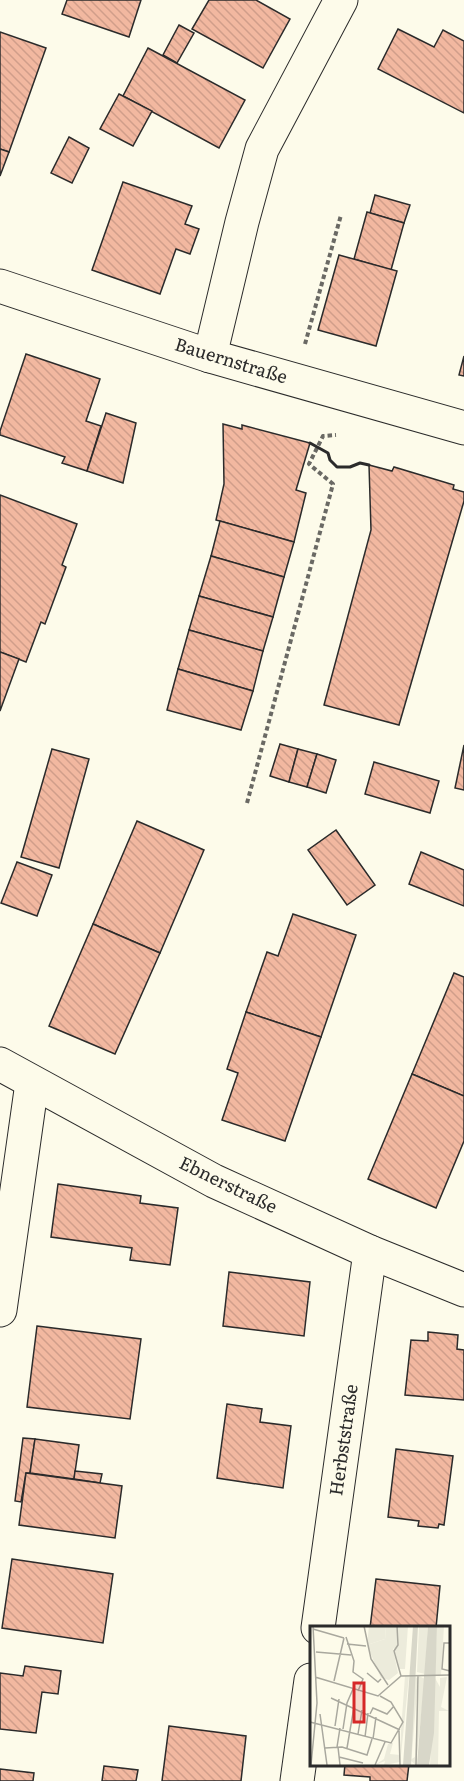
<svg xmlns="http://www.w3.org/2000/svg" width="464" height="1781" font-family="Literata,serif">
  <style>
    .building { fill: url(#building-back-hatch); stroke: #2b2b2b; stroke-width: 1.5 }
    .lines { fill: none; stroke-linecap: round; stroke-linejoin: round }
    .street-casing { stroke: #2b2b2b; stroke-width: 35 }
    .secondary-casing { stroke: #2b2b2b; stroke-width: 35 }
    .path { stroke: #6a6964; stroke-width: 4; stroke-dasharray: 4.5 3; stroke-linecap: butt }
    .street { stroke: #fdfbea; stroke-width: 33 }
    .secondary { stroke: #fdfbea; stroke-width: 33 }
    .wall { stroke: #2b2b2b; stroke-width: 3 }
    .labels { text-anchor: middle; stroke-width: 4.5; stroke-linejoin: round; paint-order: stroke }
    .street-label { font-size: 18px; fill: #2b2b2b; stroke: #fdfbea }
    .inset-road { fill: none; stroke: #a9a89e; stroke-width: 1.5 }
    .view { fill: #d62828; fill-opacity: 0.15; stroke: #d62828; stroke-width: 3 }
    .inset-edge { fill: none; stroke: #2b2b2b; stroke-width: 3 }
  </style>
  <defs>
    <pattern id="building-back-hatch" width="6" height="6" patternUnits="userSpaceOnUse" patternTransform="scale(1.5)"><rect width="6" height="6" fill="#f2b8a0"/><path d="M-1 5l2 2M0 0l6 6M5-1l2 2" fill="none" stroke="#d09e8a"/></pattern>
  </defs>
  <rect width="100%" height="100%" fill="#fdfbea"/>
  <g class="building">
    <path d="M67,0H141L129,37L62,14Z"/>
    <path d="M209,0H256L290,19L263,68L192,29Z"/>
    <path d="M179,25L194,33L177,63L163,55Z"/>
    <path d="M398,29L434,47L443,30L464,41V113L378,69Z"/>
    <path d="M0,32L46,48L9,152L0,149Z"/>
    <path d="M148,48L245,100L219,148L123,96Z"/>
    <path d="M119,94L152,111L133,146L100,129Z"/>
    <path d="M69,137L89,148L72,183L51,173Z"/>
    <path d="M0,149L9,152L0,176Z"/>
    <path d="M123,182L192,206L185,224L199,229L190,254L176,249L160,294L92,270Z"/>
    <path d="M375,195L410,205L404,223L370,213Z"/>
    <path d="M367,212L404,223L391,270L354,259Z"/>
    <path d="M339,255L397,271L376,346L318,330Z"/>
    <path d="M26,354L100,379L86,421L101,426L87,471L62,463L65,457L0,435V431Z"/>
    <path d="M464,356V376L459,375Z"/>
    <path d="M106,413L136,423L123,483L87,471Z"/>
    <path d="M223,424L242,429V425L310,443L296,490L306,493L294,542L216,520L224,484Z"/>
    <path d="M369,465L392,471L394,467L454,485L453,489L464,492V501L399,725L324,705L371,530Z"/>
    <path d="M0,495L77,524L62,565L66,567L45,624L41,622L26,662L0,652Z"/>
    <path d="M220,521L294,542L284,577L211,556Z"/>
    <path d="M211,556L284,577L273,617L199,596Z"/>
    <path d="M199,596L273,617L263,651L189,630Z"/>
    <path d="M189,630L263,651L253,691L178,669Z"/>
    <path d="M0,652L19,659L0,711Z"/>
    <path d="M178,669L253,691L241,730L167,710Z"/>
    <path d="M280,744L298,749L289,782L270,776Z"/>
    <path d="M464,745V790L455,788Z"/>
    <path d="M52,749L89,759L59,868L21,857Z"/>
    <path d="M298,749L317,754L307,787L289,782Z"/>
    <path d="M317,754L336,760L326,793L307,787Z"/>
    <path d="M374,762L439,781L430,813L365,794Z"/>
    <path d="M137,821L204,850L160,953L93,924Z"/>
    <path d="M336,830L375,885L347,905L308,850Z"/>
    <path d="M421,852L464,870V906L409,884Z"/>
    <path d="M17,862L52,875L37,916L1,903Z"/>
    <path d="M293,914L356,935L321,1037L246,1012L267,952L278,956Z"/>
    <path d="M93,924L160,953L115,1054L49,1026Z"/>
    <path d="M454,973L464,977V1096L412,1074Z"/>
    <path d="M246,1012L321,1037L285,1141L222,1120L238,1073L227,1069Z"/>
    <path d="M412,1074L464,1096V1141L436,1208L368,1179Z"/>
    <path d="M58,1184L141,1196L140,1203L178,1208L170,1265L130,1260L132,1248L51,1237Z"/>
    <path d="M229,1272L310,1282L304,1336L223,1326Z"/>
    <path d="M37,1326L141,1339L130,1419L27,1407Z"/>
    <path d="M428,1332L458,1335L457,1349L464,1350V1400L405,1395L411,1340L428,1341Z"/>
    <path d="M227,1404L262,1409L260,1422L291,1426L283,1488L217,1478Z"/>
    <path d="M23,1438L35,1439L30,1473H26L21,1502L15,1501Z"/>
    <path d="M35,1439L79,1445L74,1479L30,1473Z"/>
    <path d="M396,1449L453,1456L444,1525L439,1524L438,1528L418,1526L419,1521L388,1517Z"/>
    <path d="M75,1471L102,1474L100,1483L74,1479Z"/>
    <path d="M26,1473L122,1486L115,1538L19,1525Z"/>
    <path d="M12,1559L113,1574L103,1643L2,1628Z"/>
    <path d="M376,1579L440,1586L436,1628H370Z"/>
    <path d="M25,1666L61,1671L58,1694L42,1692L36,1733L0,1729V1673L23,1676Z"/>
    <path d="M169,1726L246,1736L241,1781H162Z"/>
    <path d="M345,1764H409L407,1781H370V1777L344,1775Z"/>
    <path d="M104,1766L138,1770L136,1781H102Z"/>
    <path d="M0,1769L34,1773L33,1781H0Z"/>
  </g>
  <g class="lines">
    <g class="street-casing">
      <g id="street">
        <path d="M210,356L242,222L262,149L341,0"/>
        <path d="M0,1064L214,1181L370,1252L464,1290"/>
        <path d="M0,1310L32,1083"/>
        <path d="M318,1628L370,1252"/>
        <path d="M297,1781L311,1680"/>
      </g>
    </g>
    <g class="secondary-casing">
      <path id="secondary" d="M0,286L210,356L464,428"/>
    </g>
    <g class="path">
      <path d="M305,344L341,215"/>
      <path d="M247,803L333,484L309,464L323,436L336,435"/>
    </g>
    <use href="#street" class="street"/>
    <use href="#secondary" class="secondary"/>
    <path class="wall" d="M310,443L328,453L330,460L337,467H350L360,463L369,465"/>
  </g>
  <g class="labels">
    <g class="street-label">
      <text transform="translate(231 361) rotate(17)" y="6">Bauernstraße</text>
      <text transform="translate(228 1185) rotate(26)" y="6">Ebnerstraße</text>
      <text transform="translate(344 1440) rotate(-82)" y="6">Herbststraße</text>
    </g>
  </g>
  <g transform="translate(310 1626)">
    <rect width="140" height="140" fill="#fdfbea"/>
    <path d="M95,50H99L90,139L91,105ZM105,50L108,53L101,139L99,137Z" fill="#ecebdb"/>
    <path d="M109,0H118L115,48L107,46ZM127,0H134L131,49H125ZM109,50L115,53L106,139L100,134L105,131ZM137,51L131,81L139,85H129L128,139H120L125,52L130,61V52ZM83,117L80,128L90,129V136L74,139L75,135L65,139L74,133L78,118Z" fill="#ecebdb"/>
    <path d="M59,0H76L75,13L57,19Z" fill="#ecebdb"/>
    <path d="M87,0H98L95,43H89L84,23Z" fill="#ecebdb"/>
    <path d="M76,0H86L88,18L83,23L88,47L79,54L71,52L57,19L75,13Z" fill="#ecebdb"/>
    <path d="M103,0H108L101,139H93ZM118,0H127L124,107L119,139H107Z" fill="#d8d7c9"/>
    <path class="inset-road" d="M54,0L61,33L78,59M87,0L88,19L84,25L91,50M3,3L34,12M36,11L44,35L43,46L53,53L48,65M140,17H134L132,43L140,45M37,18L56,20M6,26L41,29M57,47L68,56L71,53M5,51L68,70L91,50L140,49M24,55L34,12M21,72L90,104M10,88L17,139M60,88L63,82L77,88L84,80M0,96L81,117L93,96L81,76L70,70M25,100L29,73M33,103L37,77L43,63M89,105L90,139M48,108L52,84M55,111L58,87M63,113L66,91M27,121L30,102M28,121L30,139M15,122L32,121L57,129L62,113M37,122L44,81M29,131L53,137M1,139L7,77L3,0M65,139L75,116M106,139L108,50"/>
    <path class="view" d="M44,57H54V96H44Z"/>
    <rect width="140" height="140" class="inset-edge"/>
  </g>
</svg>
